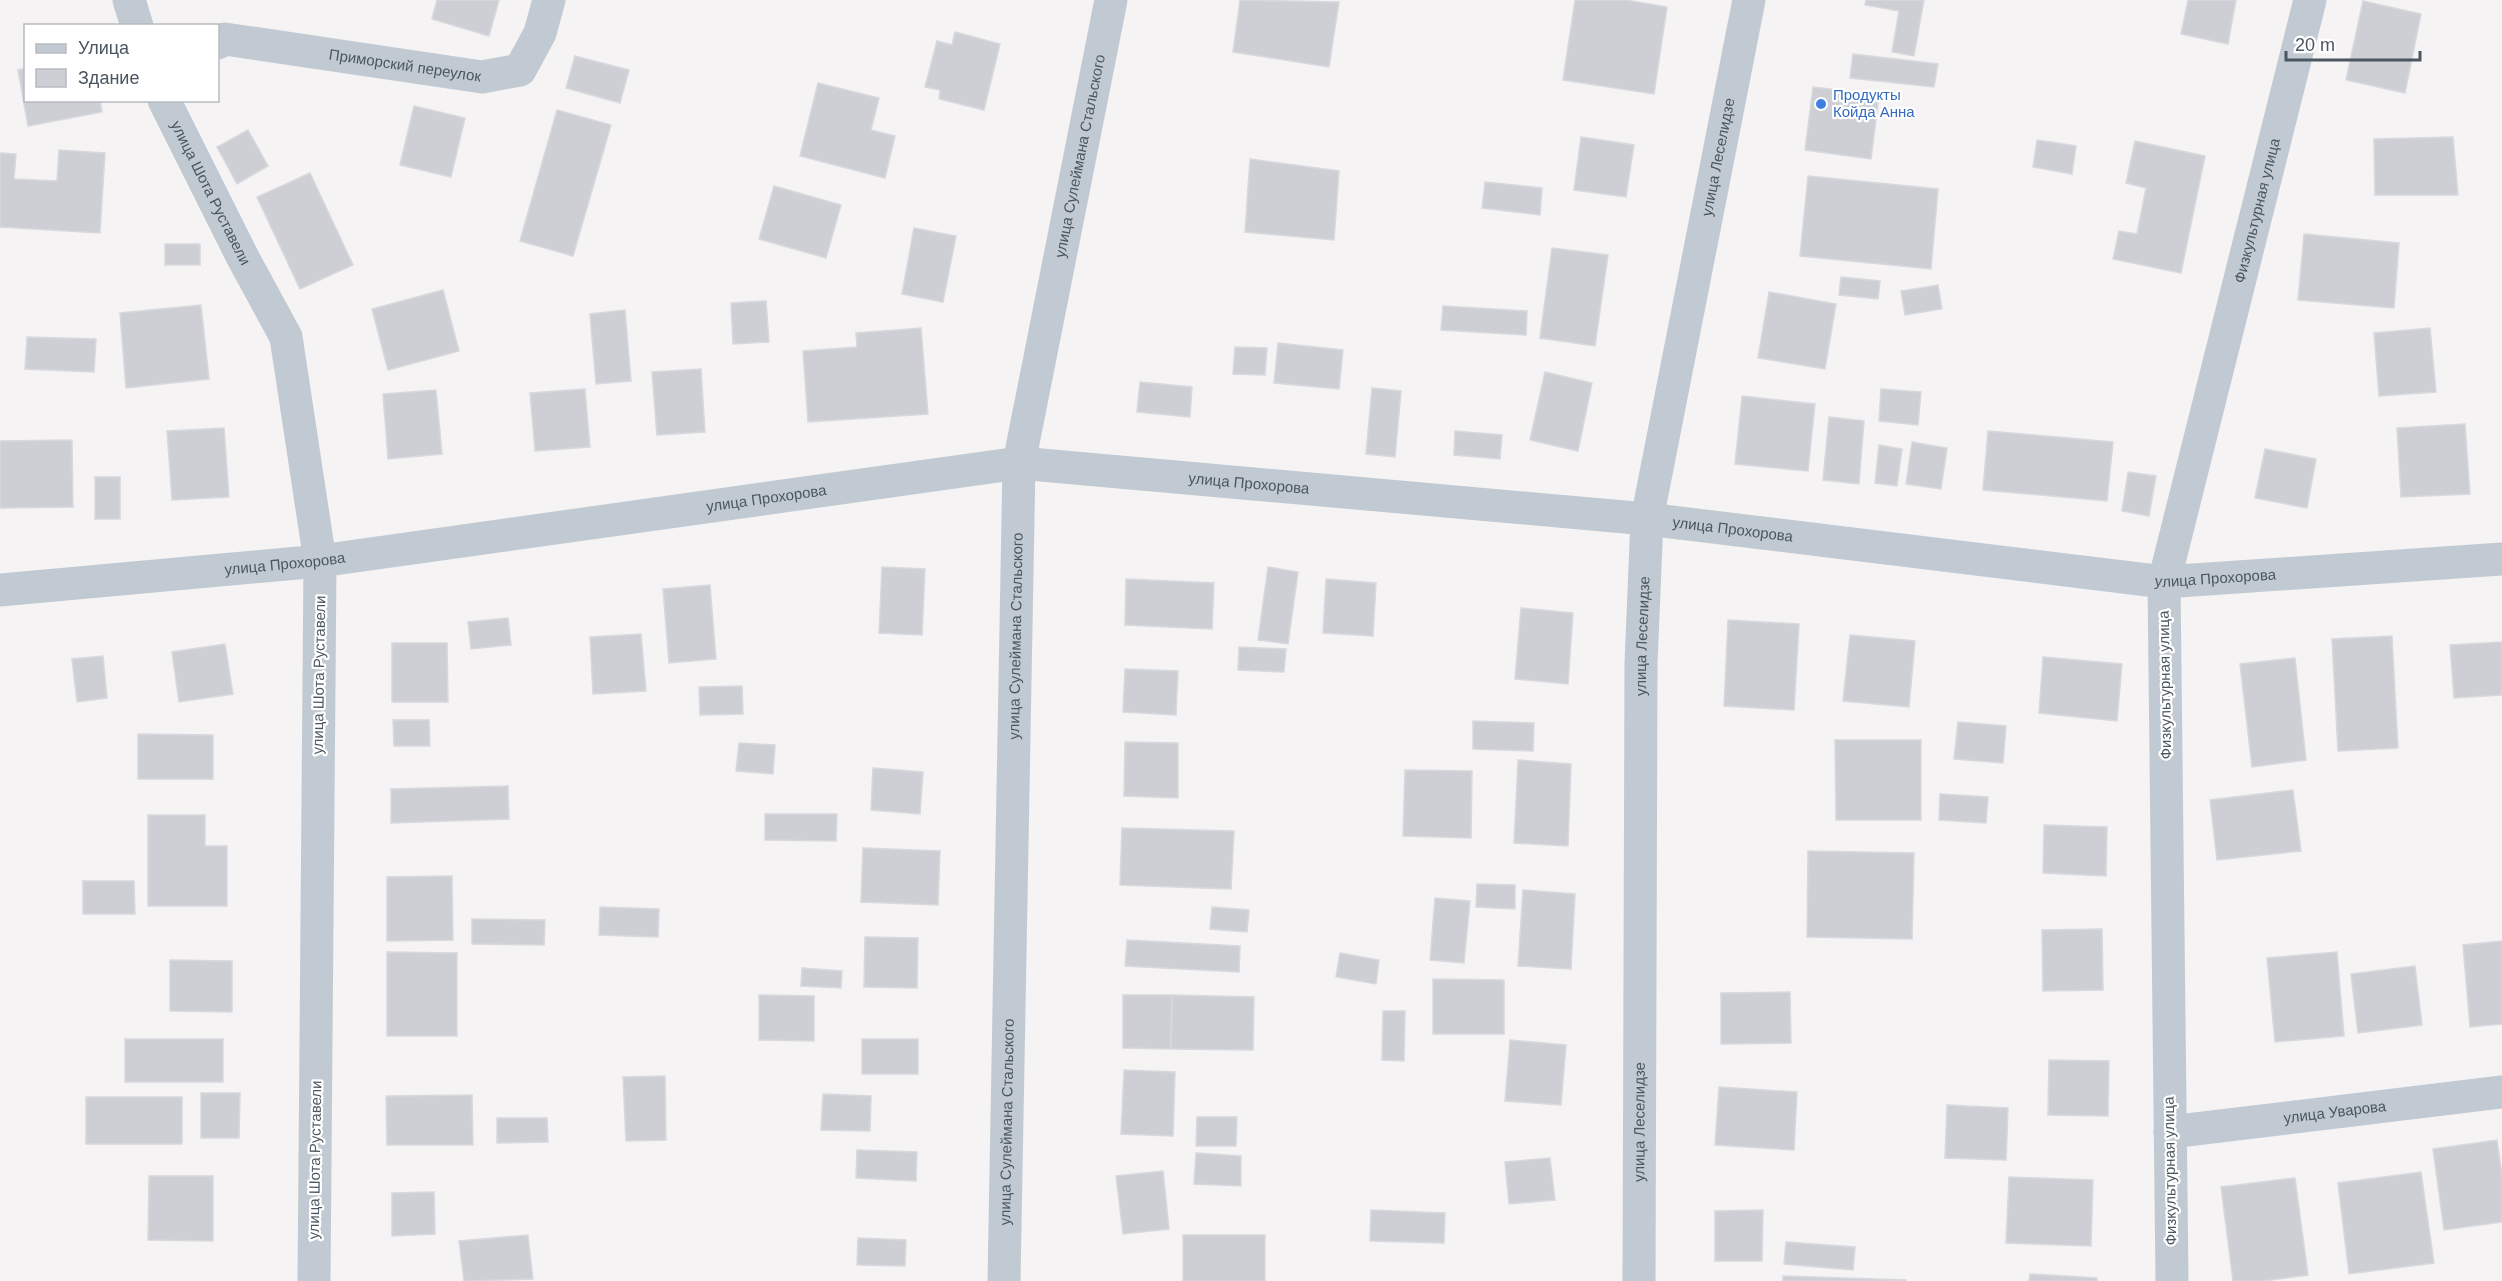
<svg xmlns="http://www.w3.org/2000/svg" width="2502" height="1281" font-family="Helvetica,sans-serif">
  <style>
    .building { fill: #cdcfd5; stroke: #d7d9de; stroke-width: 1.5 }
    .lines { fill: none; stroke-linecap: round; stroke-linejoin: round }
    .minor { stroke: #c1cad2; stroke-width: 33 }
    .shop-dot { fill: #3f7fe0; stroke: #fff; stroke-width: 2 }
    .labels { text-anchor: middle; stroke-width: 4.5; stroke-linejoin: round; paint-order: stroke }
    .street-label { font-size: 15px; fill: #4a5661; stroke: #fff }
    .shop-label { font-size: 15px; fill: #366cbe; stroke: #fff; text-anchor: start }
  </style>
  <rect width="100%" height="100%" fill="#f5f3f3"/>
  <g class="building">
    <path d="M437,0H499L489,36L432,19Z"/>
    <path d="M1240,0L1339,2L1329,67L1233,52Z"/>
    <path d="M1575,0H1626L1667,7L1654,94L1563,80Z"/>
    <path d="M1866,0H1924L1914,56L1892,52L1899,11L1865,5Z"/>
    <path d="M2188,0H2236L2228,44L2181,34Z"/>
    <path d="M2363,1L2421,14L2405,93L2346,80Z"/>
    <path d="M955,32L1000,44L984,110L939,99L940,90L925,87L937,41L952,45Z"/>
    <path d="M1853,54L1938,64L1934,87L1850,78Z"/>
    <path d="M575,56L629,70L620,103L566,88Z"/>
    <path d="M26,68V100H100L102,112L28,126L18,70Z"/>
    <path d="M818,83L879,98L871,130L895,136L885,178L800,156Z"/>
    <path d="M1813,87L1879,95L1871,159L1805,150Z"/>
    <path d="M414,106L465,118L451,177L400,165Z"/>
    <path d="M557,110L611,125L573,256L520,241Z"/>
    <path d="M248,130L268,166L237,184L217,147Z"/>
    <path d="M1581,137L1634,145L1626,197L1574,190Z"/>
    <path d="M2453,137L2458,195H2375L2374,139Z"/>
    <path d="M2037,140L2076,146L2072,174L2033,167Z"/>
    <path d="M2135,141L2205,156L2181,273L2113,259L2119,231L2137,234L2146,188L2126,183Z"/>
    <path d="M59,150L105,153L100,233L0,227V153L16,154L14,179L57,181Z"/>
    <path d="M1250,159L1339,171L1334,240L1245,232Z"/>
    <path d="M310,173L353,265L300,289L257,197Z"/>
    <path d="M1808,176L1938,189L1931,269L1800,256Z"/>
    <path d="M1485,182L1542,188L1540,215L1482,208Z"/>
    <path d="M774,186L841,205L826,258L759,239Z"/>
    <path d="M914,228L956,236L943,302L902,294Z"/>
    <path d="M2304,234L2399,243L2394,308L2298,300Z"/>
    <rect x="165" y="244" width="35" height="21"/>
    <path d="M1552,248L1608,255L1595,346L1540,338Z"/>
    <path d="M1841,277L1880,281L1878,299L1839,295Z"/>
    <path d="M1938,285L1942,309L1905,315L1901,291Z"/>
    <path d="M443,290L459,351L388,370L372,309Z"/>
    <path d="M1769,292L1836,304L1825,369L1758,358Z"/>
    <path d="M766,301L769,342L733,344L731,303Z"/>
    <path d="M201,305L209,379L126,388L120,313Z"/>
    <path d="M1443,306L1527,311L1526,335L1441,330Z"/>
    <path d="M625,310L631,381L596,384L590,314Z"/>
    <path d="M921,328L928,414L808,422L803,351L857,347L856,333Z"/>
    <path d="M2430,328L2436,392L2379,396L2374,333Z"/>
    <path d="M27,337L96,339L94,372L25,369Z"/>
    <path d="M1278,343L1343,350L1339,389L1274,383Z"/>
    <path d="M1235,347L1267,348L1265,375L1233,374Z"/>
    <path d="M701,369L705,432L657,435L652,372Z"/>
    <path d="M1545,372L1592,383L1578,451L1530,440Z"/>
    <path d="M1140,382L1192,387L1190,417L1137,412Z"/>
    <path d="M1372,388L1401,391L1395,457L1366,454Z"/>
    <path d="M585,389L590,447L535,451L530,393Z"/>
    <path d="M1881,389L1921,392L1918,425L1879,421Z"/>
    <path d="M436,390L442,454L388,459L383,394Z"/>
    <path d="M1742,396L1815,404L1808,471L1735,464Z"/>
    <path d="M1829,417L1864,421L1859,484L1823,480Z"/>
    <path d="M2465,424L2470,494L2401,497L2397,428Z"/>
    <path d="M224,428L229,497L172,500L167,431Z"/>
    <path d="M1455,431L1502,435L1500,459L1454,455Z"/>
    <path d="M1988,431L2113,442L2107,501L1983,490Z"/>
    <path d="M72,440L73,507L0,508V441Z"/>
    <path d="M1912,442L1947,448L1941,489L1906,484Z"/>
    <path d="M1879,445L1902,449L1897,486L1875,483Z"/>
    <path d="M2265,449L2316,459L2307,508L2255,498Z"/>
    <path d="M2128,472L2156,476L2149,516L2122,511Z"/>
    <rect x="95" y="477" width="25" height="42"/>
    <path d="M882,567L925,569L922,635L879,633Z"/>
    <path d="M1268,567L1298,572L1288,644L1258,640Z"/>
    <path d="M1126,579L1214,583L1212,629L1125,625Z"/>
    <path d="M1326,579L1376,583L1373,636L1323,633Z"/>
    <path d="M710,585L716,659L669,663L663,589Z"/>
    <path d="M1521,608L1573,613L1568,684L1515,679Z"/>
    <path d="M508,618L511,645L471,649L468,622Z"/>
    <path d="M1728,620L1799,624L1794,710L1724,706Z"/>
    <path d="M641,634L646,691L593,694L590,637Z"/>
    <path d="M1850,635L1915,641L1909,707L1843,701Z"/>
    <path d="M2392,636L2398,748L2338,751L2332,639Z"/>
    <path d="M2502,642V695L2454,698L2450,645Z"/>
    <path d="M392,643H447L448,702H392Z"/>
    <path d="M225,644L233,694L179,702L172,652Z"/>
    <path d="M1239,647L1286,649L1284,672L1238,670Z"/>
    <path d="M103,656L107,698L77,702L72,659Z"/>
    <path d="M2043,657L2122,664L2117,721L2039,713Z"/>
    <path d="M2295,658L2306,760L2252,767L2240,664Z"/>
    <path d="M1125,669L1178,671L1176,715L1123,712Z"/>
    <path d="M742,686L743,714L700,715L699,687Z"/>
    <path d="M393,720H429L430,746H394Z"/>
    <path d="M1473,721L1534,723L1533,751L1473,749Z"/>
    <path d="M1958,722L2006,726L2003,763L1954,759Z"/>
    <path d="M138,734L213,735V779H138Z"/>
    <path d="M1835,740H1921V820H1836Z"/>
    <path d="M1125,742L1178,743V798L1124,796Z"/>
    <path d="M739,743L775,745L773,774L736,771Z"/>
    <path d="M1518,760L1571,764L1568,846L1514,843Z"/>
    <path d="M873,768L923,772L920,814L871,810Z"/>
    <path d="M1405,770L1472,771L1471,838L1403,836Z"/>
    <path d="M508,786L509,819L391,823V789Z"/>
    <path d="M2293,790L2301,851L2217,860L2210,800Z"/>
    <path d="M1940,794L1988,797L1986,823L1939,820Z"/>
    <path d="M765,814H837L836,841L765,840Z"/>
    <path d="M148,815H205V846H227V906H148Z"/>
    <path d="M2044,825L2107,827L2106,876L2043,873Z"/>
    <path d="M1122,828L1234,831L1231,889L1120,885Z"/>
    <path d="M863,848L940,851L938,905L861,902Z"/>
    <path d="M1808,851L1914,853L1912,939L1807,937Z"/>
    <path d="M452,876L453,940L387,941V877Z"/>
    <path d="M83,881H134L135,914H83Z"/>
    <path d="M1477,884L1515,885V909L1476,907Z"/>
    <path d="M1523,890L1575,894L1571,969L1518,966Z"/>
    <path d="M1435,898L1470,901L1464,963L1430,960Z"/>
    <path d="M600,907L659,909L658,937L599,935Z"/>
    <path d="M1212,907L1249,910L1247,932L1210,929Z"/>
    <path d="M472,919L545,920L544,945L472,944Z"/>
    <path d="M2102,929L2103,990L2043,991L2042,930Z"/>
    <path d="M865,937L918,938L917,988L864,987Z"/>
    <path d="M1127,940L1240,946L1239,972L1125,966Z"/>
    <path d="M2502,941V1024L2470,1027L2463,945Z"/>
    <path d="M387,952L457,953V1036H387Z"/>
    <path d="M2337,952L2344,1036L2275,1042L2267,958Z"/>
    <path d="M1340,953L1379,960L1376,984L1336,977Z"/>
    <path d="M170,960L232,961V1012L170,1011Z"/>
    <path d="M2415,966L2422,1025L2358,1033L2351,974Z"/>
    <path d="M802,968L842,971L841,988L801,986Z"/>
    <path d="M1433,979L1504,980V1034H1433Z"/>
    <path d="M1790,992L1791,1043L1721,1044V993Z"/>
    <path d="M759,995L814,996V1041L759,1040Z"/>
    <path d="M1123,995H1172L1171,1049L1123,1048Z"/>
    <path d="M1172,995L1254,997L1253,1050L1171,1049Z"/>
    <path d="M1383,1011H1405L1404,1061L1382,1060Z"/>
    <rect x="125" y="1039" width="98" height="43"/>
    <rect x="862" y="1039" width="56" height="35"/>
    <path d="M1510,1040L1566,1045L1561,1105L1505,1101Z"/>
    <path d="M2049,1060L2109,1061L2108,1116L2048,1115Z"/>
    <path d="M1124,1070L1175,1072L1173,1136L1121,1134Z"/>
    <path d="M665,1076L666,1140L626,1141L623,1077Z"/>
    <path d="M1719,1087L1797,1092L1794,1150L1715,1145Z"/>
    <path d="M201,1093H240L239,1138H201Z"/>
    <path d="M823,1094L871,1096L870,1131L821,1130Z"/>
    <path d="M472,1095L473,1145H387L386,1096Z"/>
    <rect x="86" y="1097" width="96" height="47"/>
    <path d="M1947,1105L2008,1108L2006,1160L1945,1158Z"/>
    <path d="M1197,1117H1237L1236,1146H1196Z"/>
    <path d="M497,1118H547L548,1142L497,1143Z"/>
    <path d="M2497,1140L2502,1175V1222L2444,1230L2433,1149Z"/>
    <path d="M857,1150L917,1152L916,1181L856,1178Z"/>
    <path d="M1196,1153L1241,1156V1186L1194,1184Z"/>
    <path d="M1550,1158L1555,1200L1509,1204L1505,1162Z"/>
    <path d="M1163,1171L1169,1229L1123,1234L1116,1176Z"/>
    <path d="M2421,1172L2434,1263L2349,1274L2338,1183Z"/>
    <path d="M149,1176H213V1241L148,1240Z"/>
    <path d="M2009,1177L2093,1180L2091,1246L2006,1243Z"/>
    <path d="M2295,1178L2308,1275L2263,1281H2233L2221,1187Z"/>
    <path d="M434,1192L435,1234L392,1236V1193Z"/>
    <path d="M1371,1210L1445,1213L1444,1243L1370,1241Z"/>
    <path d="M1763,1210L1762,1261H1715V1211Z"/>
    <path d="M528,1235L533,1279L464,1281L459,1241Z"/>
    <rect x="1183" y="1235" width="82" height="46"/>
    <path d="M858,1238L906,1240L905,1266L857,1265Z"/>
    <path d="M1786,1242L1855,1247L1853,1270L1784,1264Z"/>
    <path d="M2030,1274L2097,1278V1281H2029Z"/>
    <path d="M1783,1276L1906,1280V1281H1783Z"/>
  </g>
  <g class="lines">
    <g class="minor">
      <path d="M129,0L137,26"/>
      <path id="s1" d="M218,43L225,39L482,77L520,70L540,33L549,0"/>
      <path id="s2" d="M164,100L242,256L286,337L320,561L314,1281"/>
      <path id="s3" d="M0,590L320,561L1019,463L1647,519L2164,582L2502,559"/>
      <path id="s4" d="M2170,1132L2502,1092"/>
      <path id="s5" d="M1004,1281L1019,463L1111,0"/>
      <path id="s6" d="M1639,1281L1641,663L1647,519L1749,0"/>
      <path id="s7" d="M2172,1281L2164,582L2310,0"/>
    </g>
  </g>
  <circle class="shop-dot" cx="1821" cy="104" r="6"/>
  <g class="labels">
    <g class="street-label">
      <text dy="5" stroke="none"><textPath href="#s1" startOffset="190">Приморский переулок</textPath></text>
      <text dy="5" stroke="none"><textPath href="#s5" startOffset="1131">улица Сулеймана Стальского</textPath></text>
      <text dy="5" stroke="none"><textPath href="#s6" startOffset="1131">улица Леселидзе</textPath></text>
      <text dy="5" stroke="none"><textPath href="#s2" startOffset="104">улица Шота Руставели</textPath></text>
      <text dy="5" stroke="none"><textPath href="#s7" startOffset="1082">Физкультурная улица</textPath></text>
      <text dy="5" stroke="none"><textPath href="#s3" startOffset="1258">улица Прохорова</textPath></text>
      <text dy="5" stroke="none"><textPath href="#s3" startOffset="772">улица Прохорова</textPath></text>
      <text dy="5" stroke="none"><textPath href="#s3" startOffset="1744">улица Прохорова</textPath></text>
      <text dy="5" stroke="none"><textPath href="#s3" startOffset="286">улица Прохорова</textPath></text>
      <text dy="5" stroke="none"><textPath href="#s3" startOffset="2230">улица Прохорова</textPath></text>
      <text dy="5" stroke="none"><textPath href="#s6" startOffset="645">улица Леселидзе</textPath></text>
      <text dy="5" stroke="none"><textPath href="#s5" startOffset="645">улица Сулеймана Стальского</textPath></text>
      <text transform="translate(319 675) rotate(-89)" y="5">улица Шота Руставели</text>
      <text transform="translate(2165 685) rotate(-91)" y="5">Физкультурная улица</text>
      <text dy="5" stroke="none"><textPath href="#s4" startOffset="166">улица Уварова</textPath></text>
      <text dy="5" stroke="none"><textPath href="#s6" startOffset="159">улица Леселидзе</textPath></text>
      <text dy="5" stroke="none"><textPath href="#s5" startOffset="159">улица Сулеймана Стальского</textPath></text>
      <text transform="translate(315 1160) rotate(-89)" y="5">улица Шота Руставели</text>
      <text transform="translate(2170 1171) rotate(-91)" y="5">Физкультурная улица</text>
    </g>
    <g class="shop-label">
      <text x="1833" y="100">Продукты<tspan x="1833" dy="17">Койда Анна</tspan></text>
    </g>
  </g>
  <rect x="24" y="24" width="195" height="78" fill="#ffffff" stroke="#b7bbc0" stroke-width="1.5"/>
  <rect x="36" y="44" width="30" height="9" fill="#c1cad2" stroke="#b7bbc0" stroke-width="1.5"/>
  <text x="78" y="54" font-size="18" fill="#4a5661">Улица</text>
  <rect x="36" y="69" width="30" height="18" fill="#cdcfd5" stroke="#b7bbc0" stroke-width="1.5"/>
  <text x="78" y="84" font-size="18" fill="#4a5661">Здание</text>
  <path d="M2286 51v9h134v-9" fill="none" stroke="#4a5661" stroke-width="3"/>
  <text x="2295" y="51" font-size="18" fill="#4a5661" stroke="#ffffff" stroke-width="4.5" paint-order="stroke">20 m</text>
</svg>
